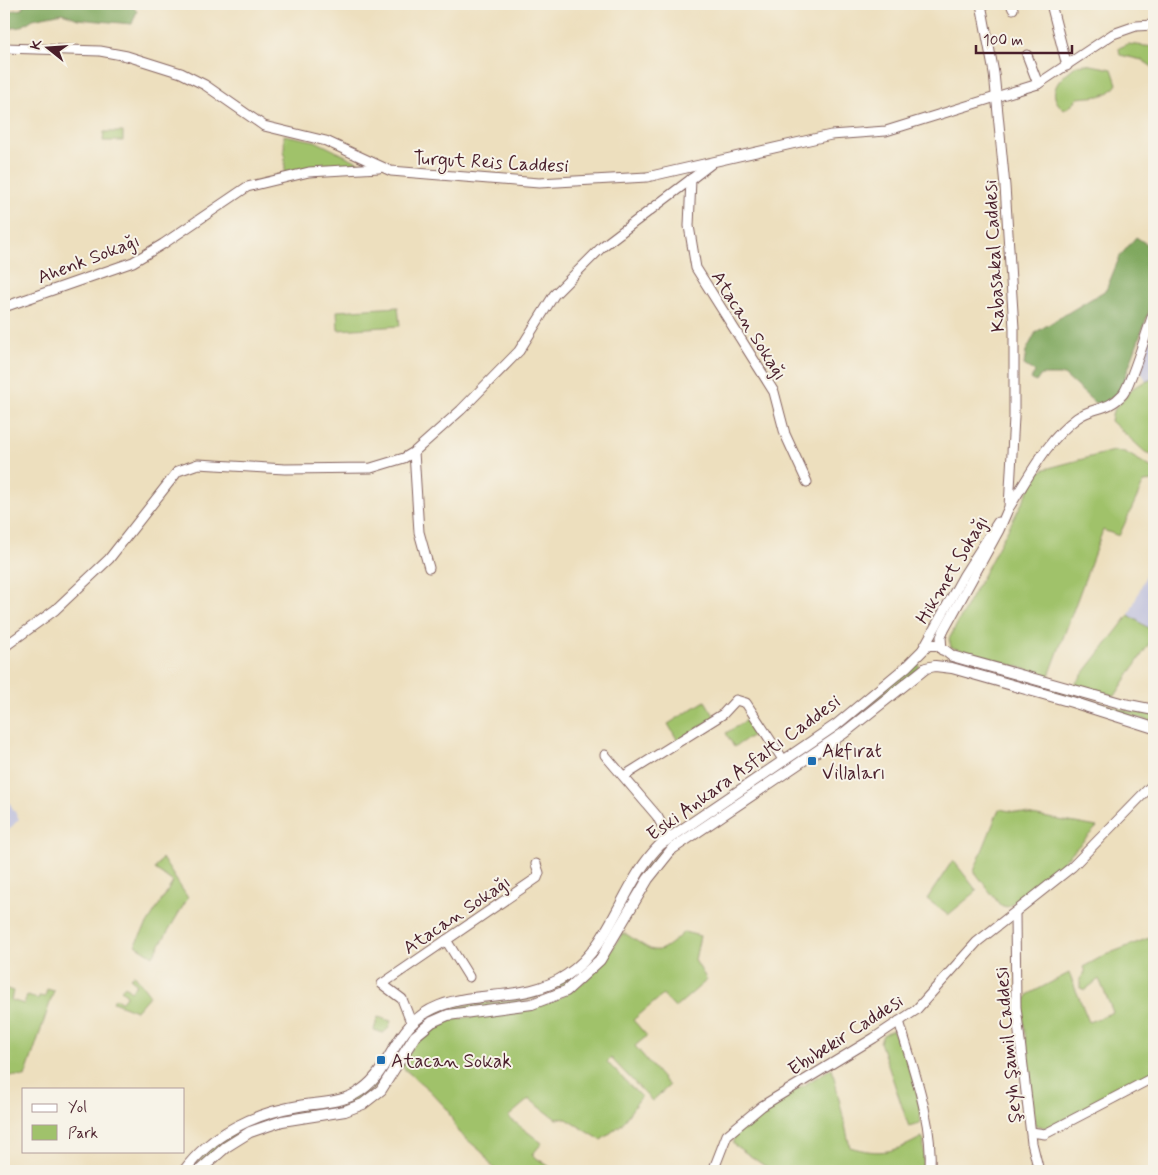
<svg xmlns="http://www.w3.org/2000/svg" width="1158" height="1175" font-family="Mynerve,sans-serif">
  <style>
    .industrial { fill: #c1c2dd }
    .green { fill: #a0c26b; stroke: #75704b }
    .forest { fill: #80a85f; stroke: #656445 }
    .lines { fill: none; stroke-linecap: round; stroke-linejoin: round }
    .minor-casing { stroke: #83625e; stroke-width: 11 }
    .major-casing { stroke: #83625e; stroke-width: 12 }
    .minor { stroke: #fff; stroke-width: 9 }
    .major { stroke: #fff; stroke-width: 10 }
    .poi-dot { fill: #1f6fb2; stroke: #f7f3e8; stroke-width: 2 }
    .labels { text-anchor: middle; stroke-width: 4; stroke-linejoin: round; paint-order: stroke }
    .street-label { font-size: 19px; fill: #4a1f2b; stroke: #f7f3e8 }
    .poi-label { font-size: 19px; fill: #4a1f2b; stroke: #f7f3e8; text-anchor: start }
  </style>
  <rect width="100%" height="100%" fill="#f7f3e8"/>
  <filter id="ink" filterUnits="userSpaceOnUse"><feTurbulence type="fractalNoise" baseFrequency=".02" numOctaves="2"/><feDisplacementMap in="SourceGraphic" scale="10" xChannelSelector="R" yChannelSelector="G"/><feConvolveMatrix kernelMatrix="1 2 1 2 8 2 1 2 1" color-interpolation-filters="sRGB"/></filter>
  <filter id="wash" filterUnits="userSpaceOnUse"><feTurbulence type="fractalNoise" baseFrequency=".0096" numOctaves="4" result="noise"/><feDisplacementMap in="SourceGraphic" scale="20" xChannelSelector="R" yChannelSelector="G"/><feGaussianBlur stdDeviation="1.12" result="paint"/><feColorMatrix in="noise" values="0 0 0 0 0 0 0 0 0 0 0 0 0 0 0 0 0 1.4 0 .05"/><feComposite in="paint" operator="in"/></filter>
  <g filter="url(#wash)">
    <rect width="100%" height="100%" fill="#eddfbe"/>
    <g class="industrial">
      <path d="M1154,329V378L1147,382L1139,368Z"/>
      <path d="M1154,556V632L1129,615Z"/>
      <path d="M4,793L19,819L4,835Z"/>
    </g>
    <g class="green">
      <path d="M1128,44L1154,47V68L1142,60L1120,55L1119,48Z"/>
      <path d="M1086,64L1112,69L1117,84C1108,99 1092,96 1078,98L1072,105L1064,110C1043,92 1061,77 1077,65Z"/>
      <path d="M104,132H123V141H103Z"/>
      <path d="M284,135L315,141L358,162V165H327L285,173Z"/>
      <path d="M398,307L400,326L338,330L337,311Z"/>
      <path d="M1154,378V456L1145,452L1111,421L1113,411L1134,387Z"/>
      <path d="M1113,451L1125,452L1154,469V481L1144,482L1119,536L1103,530L1049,676L951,647L949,639L1038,473L1045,469Z"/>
      <path d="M1129,615L1154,632V636L1115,696L1075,684Z"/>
      <path d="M947,658L1128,711L1154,714V722L945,662Z"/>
      <path d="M917,663L920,667L837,733L715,815L713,812Z"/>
      <path d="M705,701L715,717L678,741L668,724Z"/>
      <path d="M750,718L758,732L734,747L726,733Z"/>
      <path d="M999,809L1097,827L1055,870L1007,907L1000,905L974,871Z"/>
      <path d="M704,817L706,820L662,853L654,862C631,892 618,930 595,959C558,1006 487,1007 434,1016C397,1038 395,1079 358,1100C340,1111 315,1111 295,1114C257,1120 218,1143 193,1171H188L214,1146L240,1129L276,1114L348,1101L410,1030L434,1012L451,1007L520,999L544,991L571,976L640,875L661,850Z"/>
      <path d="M162,858L188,898L153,956L137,946L136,942L173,882L155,869Z"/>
      <path d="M953,860L977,891L948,915L927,899Z"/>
      <path d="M684,932L700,936L695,960L707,980L675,1008L663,995L633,1020L647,1036L635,1046L669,1086L652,1101L611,1058L607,1062L641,1097L621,1125L601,1140L565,1118L556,1119L529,1099L508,1117L542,1143L532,1155L556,1171H495L483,1153L458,1132L447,1109L429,1090L403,1068L402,1064C416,1042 422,1030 448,1020C531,1008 573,1015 622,934H626C657,954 655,958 684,932Z"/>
      <path d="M1154,936V1074L1048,1128L1035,1125L1022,1005L1029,994L1069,973L1089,1022L1113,1012L1099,979L1085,990L1080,988V979L1085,972L1083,967L1105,955Z"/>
      <path d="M134,974L150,995L136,1011L113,1002L115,998L121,1002L127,995L121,990L125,986L131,991L137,984L130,978Z"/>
      <path d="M4,986V988L13,991L11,1000L24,1004L27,996L38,999L39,996L45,997L47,989L54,991L25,1077L4,1075Z"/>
      <path d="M378,1017L391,1021L388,1029L383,1033L374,1030Z"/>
      <path d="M892,1030C904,1045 927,1106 919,1124L909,1127L880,1042L883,1035Z"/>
      <path d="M832,1068L850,1147C880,1156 896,1152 922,1137L924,1141L923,1171H772L733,1144L734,1134L763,1110Z"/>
    </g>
    <g class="forest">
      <path d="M24,4H125L132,6L137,11L132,24L78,19L63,13L33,19L21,27L4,29V12L22,9Z"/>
      <path d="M1136,237L1148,245L1151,306L1120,391L1105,403H1095L1064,375H1041L1036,382L1031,379L1035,372L1024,365L1026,351L1036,332L1106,290L1120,256Z"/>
    </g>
  </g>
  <g filter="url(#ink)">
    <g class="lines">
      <g class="minor-casing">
        <g id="minor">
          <path d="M1011,4L1013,9"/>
          <path d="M1051,4L1067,66"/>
          <path d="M4,48L100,51L127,56L181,73L205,85L264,126L326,141L391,171L539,183L647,177L831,135L886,131L1038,84L1113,34L1136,26L1154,25"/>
          <path d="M1027,55L1038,84"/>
          <path d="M691,179L689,226L696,268L774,392L785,434L807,482"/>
          <path d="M4,307L133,262L163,244L247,187L309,172L379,168"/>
          <path d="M414,452L419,532L429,568"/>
          <path d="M1010,506C1030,475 1047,440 1077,418C1093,406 1107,412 1123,394C1131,384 1148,327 1154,312"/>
          <path d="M4,647L55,610L109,559L178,471L198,464L285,469L371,468L404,458L414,452L461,410L519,351L554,295L603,246L711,164"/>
          <path d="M923,649L964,575L998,522"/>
          <path d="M942,650L941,637L944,630L999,530L1009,507L1014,417V328L1005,186L994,73L981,4"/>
          <path d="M605,755L657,816L669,838"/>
          <path d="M624,776L723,714L736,700L746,703L784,761"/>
          <path d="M1015,914L1016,1007L1032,1143L1039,1171"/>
          <path d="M446,940L469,977"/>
          <path d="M899,1021C913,1069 933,1120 930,1171"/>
          <path d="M411,1022L402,999L382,984L537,878L539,873L536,864"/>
          <path d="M1031,1132L1045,1134L1154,1077"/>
          <path d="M713,1171L727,1135L762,1106L874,1038L916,1010L977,942L1072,867L1154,783"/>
        </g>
      </g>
      <g class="major-casing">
        <g id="major">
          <path d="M184,1171C211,1134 255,1113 299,1106C317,1103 338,1103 355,1094C395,1072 390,1025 439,1006C481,990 527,1002 567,975C613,944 622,882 661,844L836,725L906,667L928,645H938L952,656L1124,704L1154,710"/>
          <path d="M199,1171L226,1147L250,1132L282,1121L345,1111L363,1104L381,1090L415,1036L432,1022L448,1015L532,1004L566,991L600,960L648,879L672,849L844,733L926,668L935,666L952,668L1072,702L1154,728"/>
        </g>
      </g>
      <use href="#minor" class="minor"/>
      <use href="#major" class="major"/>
    </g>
  </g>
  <g class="poi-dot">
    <rect x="807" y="756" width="10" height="10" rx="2.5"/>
    <rect x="376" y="1055" width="10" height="10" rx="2.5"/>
  </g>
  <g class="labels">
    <g class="street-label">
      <text transform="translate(491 161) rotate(3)" y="7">Turgut Reis Caddesi</text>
      <text transform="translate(993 256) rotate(-93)" y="7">Kabasakal Caddesi</text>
      <text transform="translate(88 258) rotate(-21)" y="7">Ahenk Sokağı</text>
      <text transform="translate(750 325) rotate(58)" y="7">Atacan Sokağı</text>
      <text transform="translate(951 569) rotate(-59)" y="7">Hikmet Sokağı</text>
      <text transform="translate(743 767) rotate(-36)" y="7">Eski Ankara Asfaltı Caddesi</text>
      <text transform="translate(456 914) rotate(-34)" y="7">Atacan Sokağı</text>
      <text transform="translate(845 1034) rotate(-33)" y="7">Ebubekir Caddesi</text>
      <text transform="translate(1007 1045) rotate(-95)" y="7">Şeyh Şamil Caddesi</text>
    </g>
    <g class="poi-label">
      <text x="822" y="757">Akfırat<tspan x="822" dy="22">Villaları</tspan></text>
      <text x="391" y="1067">Atacan Sokak</text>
    </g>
  </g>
  <rect width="1158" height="1175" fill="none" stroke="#f7f3e8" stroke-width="20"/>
  <rect x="22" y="1088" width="162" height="65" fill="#f7f3e8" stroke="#b29e9c"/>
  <rect x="32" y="1104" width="25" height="8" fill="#ffffff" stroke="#b29e9c"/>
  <text x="68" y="1112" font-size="15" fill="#4a1f2b">Yol</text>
  <rect x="32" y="1125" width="25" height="15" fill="#a0c26b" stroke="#b29e9c"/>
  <text x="68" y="1138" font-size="15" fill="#4a1f2b">Park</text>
  <g transform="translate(48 48) rotate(287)" stroke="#f7f3e8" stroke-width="4" paint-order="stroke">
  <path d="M0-4L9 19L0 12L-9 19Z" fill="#4a1f2b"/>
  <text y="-8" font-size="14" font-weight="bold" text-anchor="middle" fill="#4a1f2b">K</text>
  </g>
  <path d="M976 45v8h96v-8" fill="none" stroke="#4a1f2b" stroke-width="2.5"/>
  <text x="983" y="45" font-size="15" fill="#4a1f2b" stroke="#f7f3e8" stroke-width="4" paint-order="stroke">100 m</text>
</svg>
